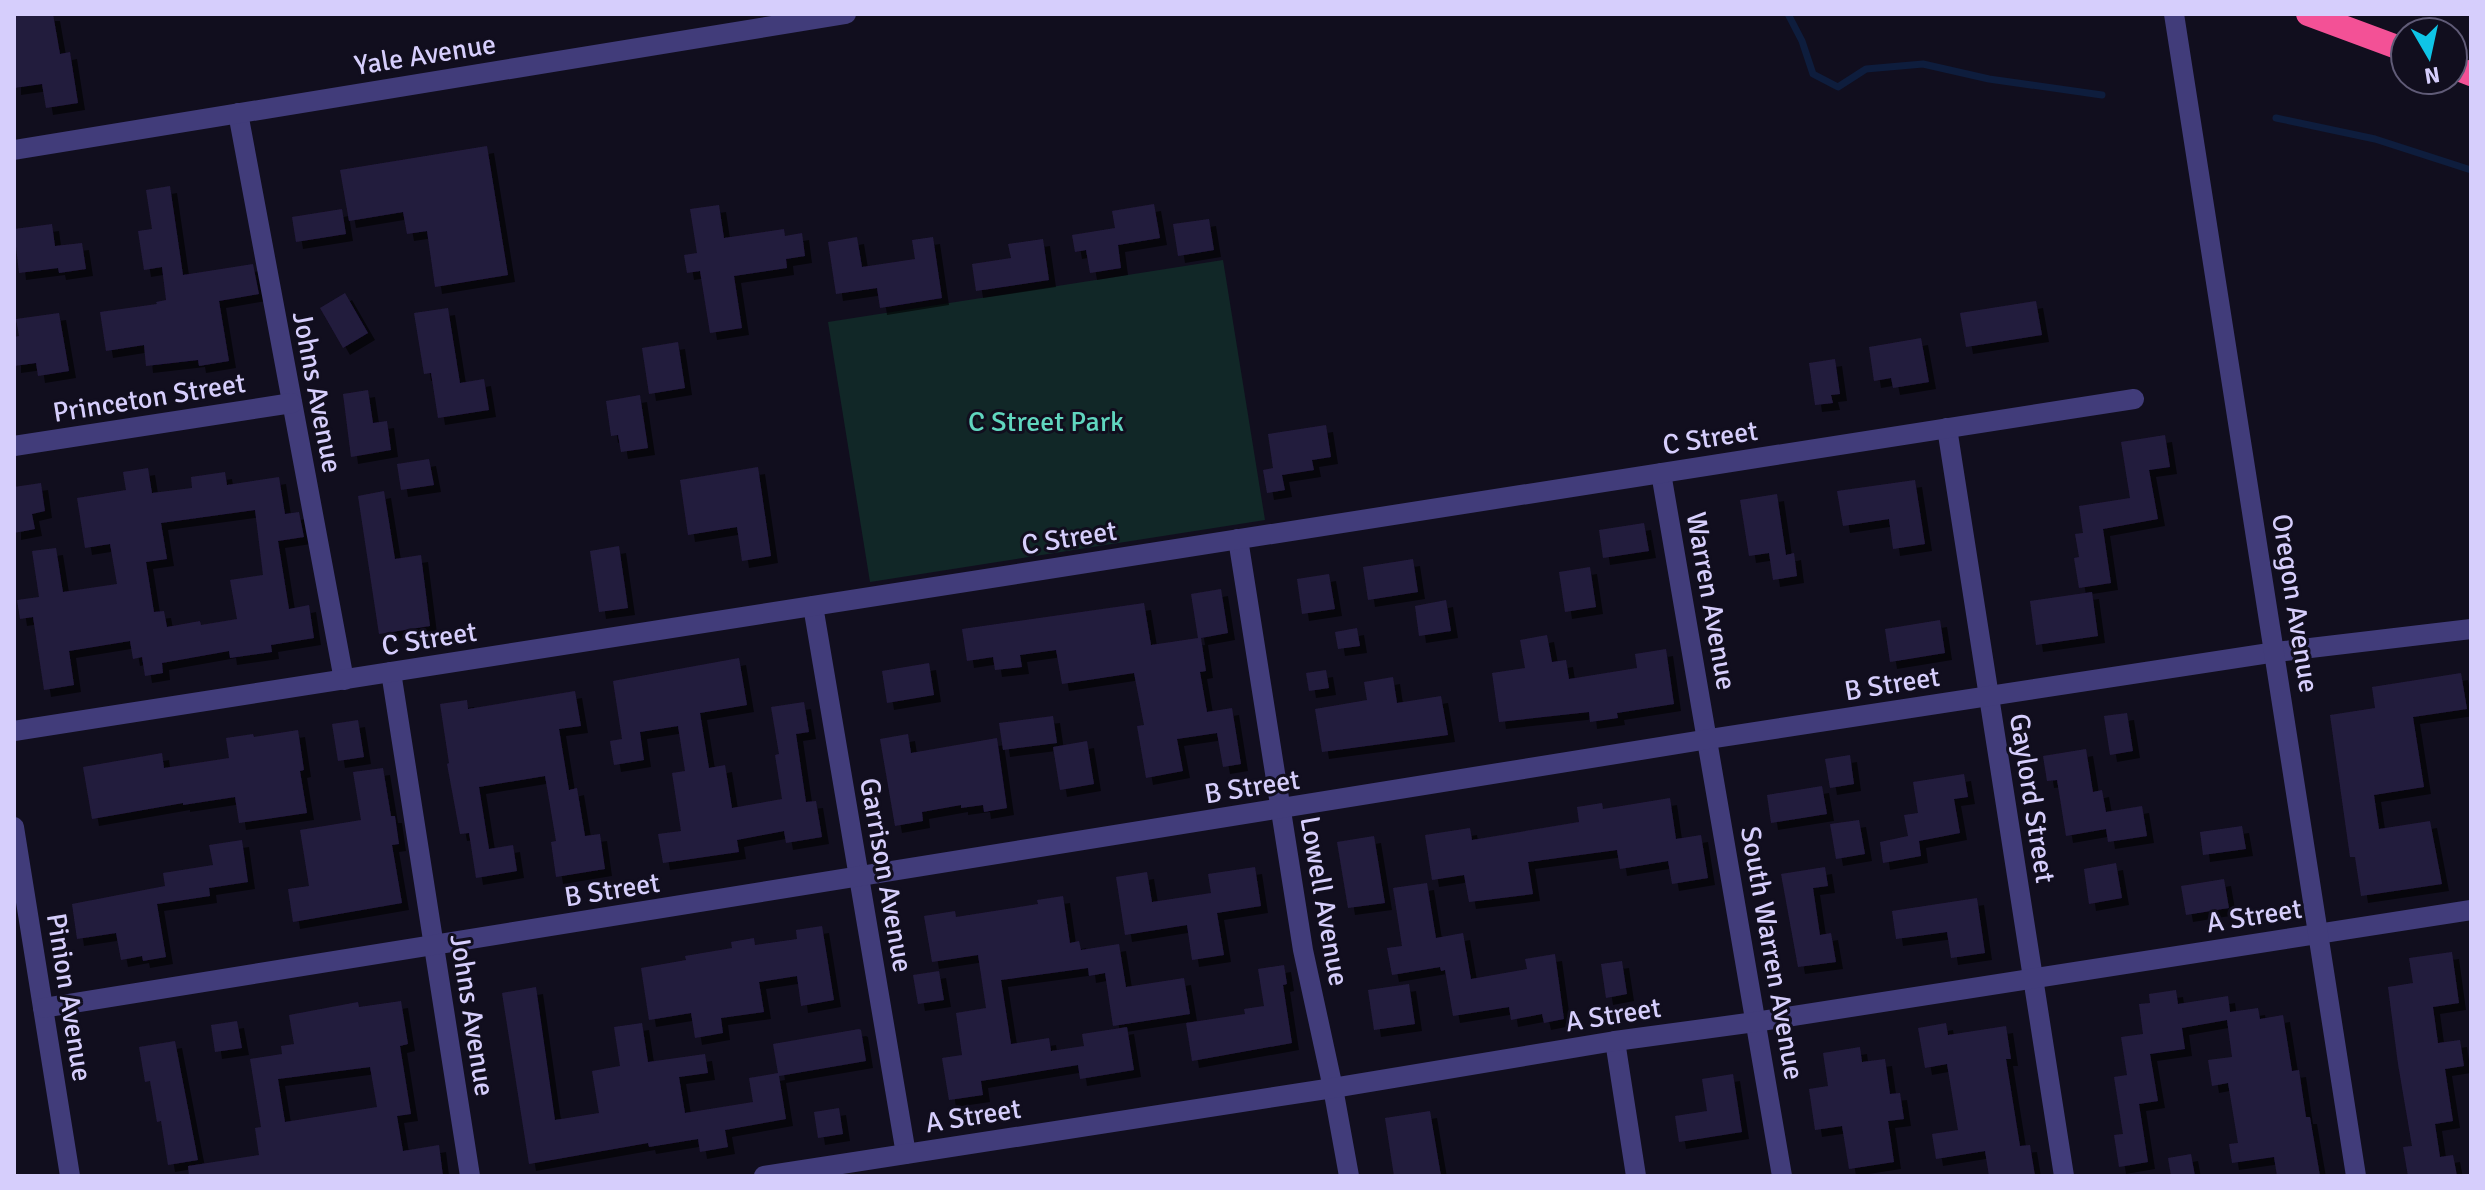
<svg xmlns="http://www.w3.org/2000/svg" width="2485" height="1190" font-family="Signika,sans-serif">
  <style>
    .green { fill: #112727 }
    .lines { fill: none; stroke-linecap: round; stroke-linejoin: round }
    .stream { stroke: #0e1d3d; stroke-width: 7 }
    .building { fill: #241b3e; fill-rule: evenodd; filter: url(#shadow) }
    .minor { stroke: #413c7a; stroke-width: 20 }
    .tertiary { stroke: #413c7a; stroke-width: 20 }
    .motorway { stroke: #f35196; stroke-width: 24 }
    .labels { text-anchor: middle; stroke-width: 6; stroke-linejoin: round; paint-order: stroke }
    .street-label { font-size: 28px; fill: #d6cefc; stroke: #110e1e }
    .park-label { font-size: 28px; fill: #60d6bf; stroke: #110e1e }
  </style>
  <defs>
    <filter id="shadow"><feDropShadow dx="7" dy="7" stdDeviation="0" flood-color="#0009"/></filter>
  </defs>
  <rect width="100%" height="100%" fill="#110e1e"/>
  <path class="green" d="M1223,260L1265,520L870,582L828,322Z"/>
  <g class="lines">
    <g class="stream">
      <path d="M1788,14L1802,41L1813,74L1838,87L1866,69L1923,64L1989,79L2102,95"/>
      <path d="M2276,118L2375,139L2471,170"/>
    </g>
  </g>
  <g class="building">
    <path d="M14,14H53L60,54L70,52L78,103L46,108L42,84L14,88Z"/>
    <path d="M487,146L508,275L435,287L427,231L407,234L403,212L349,221L340,170Z"/>
    <path d="M170,186L183,275L253,264L259,294L219,301L229,361L199,366L198,360L146,366L144,345L106,351L100,312L157,304L156,302L166,300L162,267L144,270L138,231L152,229L146,190Z"/>
    <path d="M1154,204L1160,238L1118,245L1121,268L1090,273L1086,250L1075,252L1072,235L1115,228L1112,211Z"/>
    <path d="M719,205L724,238L784,229L785,236L802,233L805,256L786,259L787,268L734,276L742,328L710,333L700,271L687,273L684,255L697,253L690,209Z"/>
    <path d="M342,209L346,234L296,242L292,217Z"/>
    <path d="M1209,219L1214,250L1178,256L1173,224Z"/>
    <path d="M52,224L55,246L82,243L86,269L59,273L58,268L19,273L14,229Z"/>
    <path d="M857,237L862,267L915,259L912,240L933,237L942,298L880,308L877,288L836,294L828,242Z"/>
    <path d="M1043,239L1049,280L976,291L972,264L1011,258L1008,244Z"/>
    <path d="M345,293L368,333L343,348L320,308Z"/>
    <path d="M2036,301L2042,335L1966,347L1960,313Z"/>
    <path d="M448,308L460,383L484,379L489,410L438,418L431,373L424,374L414,313Z"/>
    <path d="M59,313L69,371L38,376L36,363L14,366V337L19,336L16,319Z"/>
    <path d="M1921,338L1929,382L1893,388L1891,378L1874,381L1869,347Z"/>
    <path d="M678,342L685,388L649,394L642,348Z"/>
    <path d="M1835,359L1840,394L1831,395L1833,403L1815,405L1809,363Z"/>
    <path d="M368,390L373,423L387,421L391,450L351,457L343,394Z"/>
    <path d="M640,395L648,448L621,452L618,435L611,436L606,401Z"/>
    <path d="M1326,425L1331,457L1312,460L1314,470L1282,475L1285,490L1267,493L1263,470L1273,468L1268,434Z"/>
    <path d="M2165,435L2170,467L2149,470L2158,519L2103,529L2111,583L2079,588L2074,558L2079,557L2075,534L2083,533L2079,506L2130,498L2121,442Z"/>
    <path d="M429,459L434,485L401,490L397,464Z"/>
    <path d="M758,467L771,556L742,561L737,527L688,535L680,480Z"/>
    <path d="M148,468L152,493L192,488L191,477L225,472L227,485L279,477L285,514L299,512L304,537L278,541L289,609L309,605L314,638L271,645L272,652L230,658L229,651L162,663L163,673L145,676L142,657L133,659L130,641L69,651L74,685L44,690L33,617L20,619L17,600L39,597L32,551L56,548L63,592L117,584L110,544L85,548L77,498L126,490L123,472ZM255,510L263,575L230,580L237,619L201,625L200,621L167,627L164,611L154,612L146,562L167,559L161,523Z"/>
    <path d="M1915,480L1925,544L1893,549L1889,519L1843,526L1837,491Z"/>
    <path d="M41,483L45,511L32,514L35,529L14,533V487Z"/>
    <path d="M384,491L395,559L421,555L430,626L379,634L358,496Z"/>
    <path d="M1777,494L1786,555L1794,553L1797,576L1773,580L1769,553L1749,556L1740,500Z"/>
    <path d="M1644,523L1649,551L1603,558L1599,530Z"/>
    <path d="M619,546L628,608L599,612L590,551Z"/>
    <path d="M1413,559L1418,592L1368,600L1363,567Z"/>
    <path d="M1590,567L1596,607L1565,612L1559,572Z"/>
    <path d="M1329,574L1335,609L1302,614L1297,579Z"/>
    <path d="M1221,589L1228,633L1201,638L1206,671L1200,672L1207,712L1232,708L1241,764L1223,767L1217,733L1177,739L1183,771L1146,778L1137,726L1144,725L1134,673L1062,684L1056,650L1020,655L1022,667L995,670L993,657L967,661L962,629L1144,603L1151,645L1198,638L1191,594Z"/>
    <path d="M2092,592L2098,636L2036,645L2030,601Z"/>
    <path d="M1446,600L1451,631L1419,636L1415,606Z"/>
    <path d="M1940,620L1945,653L1890,662L1885,629Z"/>
    <path d="M1357,628L1360,646L1338,649L1335,632Z"/>
    <path d="M1547,635L1552,662L1566,660L1569,679L1637,668L1635,654L1666,649L1674,704L1617,713L1618,718L1590,722L1589,712L1499,722L1492,673L1525,668L1520,640Z"/>
    <path d="M739,658L747,705L700,713L709,768L725,765L732,808L782,799L775,755L779,754L771,707L804,702L809,732L796,734L806,802L816,801L822,837L786,843L784,831L737,840L739,852L663,863L658,834L681,831L672,773L685,771L678,726L640,732L644,760L614,765L610,741L622,739L613,681Z"/>
    <path d="M929,663L934,695L887,703L882,671Z"/>
    <path d="M1326,670L1329,688L1309,691L1306,673Z"/>
    <path d="M2461,673L2467,709L2413,717L2424,787L2374,795L2379,829L2430,821L2442,884L2361,896L2355,857H2350L2330,715L2375,708L2372,687Z"/>
    <path d="M1393,677L1397,703L1441,696L1448,735L1322,752L1315,709L1367,700L1364,682Z"/>
    <path d="M575,691L581,726L559,729L569,790L577,788L585,836L600,834L605,869L556,877L551,842L556,841L545,776L479,787L489,849L513,845L517,871L476,878L469,833L460,834L447,764L449,763L440,704L467,700L468,709Z"/>
    <path d="M2127,713L2133,751L2110,755L2104,716Z"/>
    <path d="M1053,716L1057,743L1003,750L999,723Z"/>
    <path d="M358,720L364,757L338,761L332,724Z"/>
    <path d="M298,730L304,770L300,771L307,813L239,823L235,797L183,805V803L92,819L83,767L162,753L164,768L229,758L226,738L253,734L254,737Z"/>
    <path d="M908,734L911,753L997,738L1007,808L984,812L983,805L961,808V805L922,812L923,821L895,826L880,739Z"/>
    <path d="M1087,741L1094,784L1060,790L1053,747Z"/>
    <path d="M2086,749L2093,792L2102,790L2106,812L2142,806L2147,836L2108,842L2106,829L2066,836L2057,780L2047,781L2043,756Z"/>
    <path d="M1850,755L1854,784L1830,788L1825,759Z"/>
    <path d="M383,768L391,816H395L399,844L392,845L402,903L293,922L288,889L309,886L300,830L361,820L353,772Z"/>
    <path d="M1964,774L1968,797L1954,799L1960,833L1919,841L1921,856L1883,863L1880,842L1908,836L1904,815L1918,813L1913,782Z"/>
    <path d="M1822,786L1827,814L1771,823L1767,795Z"/>
    <path d="M1670,798L1676,839L1701,835L1708,878L1672,884L1668,861L1620,869L1617,850L1528,862L1533,894L1469,902L1464,875L1432,880L1425,835L1470,828L1472,840L1579,822L1577,807L1602,803L1603,809Z"/>
    <path d="M1859,820L1865,854L1836,859L1830,824Z"/>
    <path d="M2242,826L2246,849L2203,855L2200,832Z"/>
    <path d="M1374,836L1385,903L1348,908L1337,842Z"/>
    <path d="M242,840L248,882L209,888L210,896L157,904L166,957L143,961L142,956L121,960L116,933L77,939L72,904L165,886L163,873L213,865L209,845Z"/>
    <path d="M2116,863L2122,898L2089,904L2084,869Z"/>
    <path d="M1255,867L1261,906L1217,913L1224,955L1192,960L1187,925L1125,935L1116,877L1147,872L1152,902L1211,893L1208,874Z"/>
    <path d="M1825,867L1828,886L1813,888L1820,935L1831,933L1836,962L1798,967L1781,874Z"/>
    <path d="M2224,879L2229,908L2186,915L2181,886Z"/>
    <path d="M1427,883L1436,938L1463,933L1471,979L1527,969L1525,959L1555,954L1564,1019L1544,1023L1542,1014L1511,1020L1509,1007L1453,1016L1445,970L1441,971L1440,967L1392,975L1387,948L1402,946L1393,888Z"/>
    <path d="M1063,896L1070,943L1079,941L1081,950L1119,944L1126,987L1184,978L1190,1014L1113,1026L1105,973L1089,976L1088,968L1001,980L1011,1044L1049,1038L1051,1051L1084,1046L1082,1034L1127,1027L1134,1070L1080,1079L1078,1065L981,1081L983,1095L949,1100L942,1058L962,1055L956,1013L986,1008L978,955L932,962L924,916L955,911L956,917L1038,904L1037,900Z"/>
    <path d="M1977,898L1985,953L1951,958L1947,932L1896,939L1892,911Z"/>
    <path d="M822,926L834,1000L801,1006L797,976L759,982L764,1012L721,1018L723,1033L695,1038L691,1013L649,1020L641,968L686,960L685,956L732,948L731,942L754,938L755,945L797,939L796,930Z"/>
    <path d="M2452,952L2459,1003L2433,1007L2438,1043L2460,1040L2464,1066L2445,1069L2453,1121L2435,1124L2440,1157L2453,1155L2457,1176H2408L2403,1147L2412,1146L2398,1064L2388,987L2413,983L2409,958Z"/>
    <path d="M1622,961L1627,994L1606,998L1601,964Z"/>
    <path d="M1284,965L1287,984L1283,985L1292,1043L1192,1061L1186,1023L1245,1014L1244,1009L1264,1006L1258,969Z"/>
    <path d="M939,971L944,1000L918,1004L913,975Z"/>
    <path d="M1409,984L1415,1024L1374,1030L1368,990Z"/>
    <path d="M536,987L555,1120L599,1113L592,1071L620,1066L614,1027L642,1023L648,1062L705,1054L708,1073L679,1077L685,1113L753,1102L749,1078L778,1073L773,1044L859,1029L861,1030L866,1061L779,1076L786,1119L725,1130L728,1147L700,1152L698,1139L649,1147L648,1143L529,1164L502,993Z"/>
    <path d="M2176,990L2178,1004L2228,996L2230,1012L2258,1008L2260,1019L2283,1015L2292,1071L2299,1070L2306,1117H2310L2320,1176H2277L2274,1157L2232,1163L2229,1144L2238,1143L2228,1083L2212,1086L2208,1060L2232,1057L2227,1020L2182,1028L2185,1049L2150,1054L2158,1101L2139,1104L2148,1162L2119,1167L2114,1135L2123,1134L2114,1077L2127,1075L2121,1037L2143,1034L2139,1004L2150,1003L2149,994Z"/>
    <path d="M401,1001L408,1044L400,1046L411,1114L397,1116L403,1151L439,1145L443,1176H189L188,1166L259,1155L255,1128L261,1127L250,1059L282,1054L281,1046L294,1044L289,1015L358,1002L359,1007ZM370,1067L377,1107L285,1122L278,1079Z"/>
    <path d="M237,1021L242,1048L215,1052L211,1025Z"/>
    <path d="M1946,1023L1948,1035L2006,1026L2011,1059H2006L2020,1146L2030,1145L2035,1176H1989L1985,1151L1936,1159L1932,1134L1958,1130L1947,1064L1925,1068L1918,1028Z"/>
    <path d="M175,1041L198,1160L168,1165L161,1121L157,1122L150,1081L145,1082L139,1047Z"/>
    <path d="M1860,1047L1862,1062L1885,1059L1890,1094L1900,1093L1904,1119L1888,1121L1894,1162L1849,1169L1842,1126L1815,1130L1809,1089L1828,1086L1823,1053Z"/>
    <path d="M1733,1074L1742,1132L1679,1142L1675,1116L1707,1111L1702,1079Z"/>
    <path d="M839,1108L843,1134L818,1138L814,1112Z"/>
    <path d="M1430,1111L1441,1176H1394L1385,1118Z"/>
    <path d="M2191,1154L2195,1176H2171L2168,1158Z"/>
  </g>
  <g class="lines">
    <g class="minor">
      <path d="M238,113L344,680"/>
      <path d="M14,150L846,14"/>
      <path d="M1947,428L2064,1176"/>
      <path d="M14,446L292,403"/>
      <path d="M1661,473L1782,1176"/>
      <path d="M1238,539L1303,950L1333,1088L1349,1176"/>
      <path d="M813,606L906,1154"/>
      <path d="M391,672L470,1176"/>
      <path d="M14,731L2134,399"/>
      <path d="M14,827L70,1176"/>
      <path d="M43,1008L1709,739L2276,652L2471,629"/>
      <path d="M1615,1041L1636,1176"/>
      <path d="M764,1176L1333,1088L1615,1041L1755,1022L2471,910"/>
    </g>
    <path class="tertiary" d="M2174,14L2356,1176"/>
    <g class="motorway">
      <path d="M2308,14L2405,50"/>
      <path d="M2453,67L2471,74"/>
    </g>
  </g>
  <g class="labels">
    <g class="street-label">
      <text transform="translate(425 54) rotate(-9)" y="10">Yale Avenue</text>
      <text transform="translate(318 392) rotate(79)" y="10">Johns Avenue</text>
      <text transform="translate(149 397) rotate(-9)" y="10">Princeton Street</text>
      <text transform="translate(1710 437) rotate(-9)" y="10">C Street</text>
      <text transform="translate(1069 537) rotate(-9)" y="10">C Street</text>
      <text transform="translate(1712 601) rotate(80)" y="10">Warren Avenue</text>
      <text transform="translate(2296 603) rotate(81)" y="10">Oregon Avenue</text>
      <text transform="translate(429 638) rotate(-9)" y="10">C Street</text>
      <text transform="translate(1892 683) rotate(-9)" y="10">B Street</text>
      <text transform="translate(1252 786) rotate(-9)" y="10">B Street</text>
      <text transform="translate(2033 798) rotate(81)" y="10">Gaylord Street</text>
      <text transform="translate(887 875) rotate(80)" y="10">Garrison Avenue</text>
      <text transform="translate(612 889) rotate(-9)" y="10">B Street</text>
      <text transform="translate(1325 901) rotate(80)" y="10">Lowell Avenue</text>
      <text transform="translate(2254 915) rotate(-9)" y="10">A Street</text>
      <text transform="translate(1773 953) rotate(80)" y="10">South Warren Avenue</text>
      <text transform="translate(70 997) rotate(81)" y="10">Pinion Avenue</text>
      <text transform="translate(1613 1014) rotate(-9)" y="10">A Street</text>
      <text transform="translate(473 1015) rotate(81)" y="10">Johns Avenue</text>
      <text transform="translate(973 1115) rotate(-9)" y="10">A Street</text>
    </g>
    <g class="park-label">
      <text x="1046" y="431">C Street Park</text>
    </g>
  </g>
  <rect width="2485" height="1190" fill="none" stroke="#d6cefc" stroke-width="32"/>
  <g transform="translate(2429 56) rotate(171)"><circle r="38" fill="#110e1e" stroke="#605b77" stroke-width="2"/>
  <path d="M0-6L14 30L0 20L-14 30Z" fill="#0fc5e6"/>
  <text y="-12" font-size="22" font-weight="bold" text-anchor="middle" fill="#d6cefc">N</text>
  </g>
</svg>
